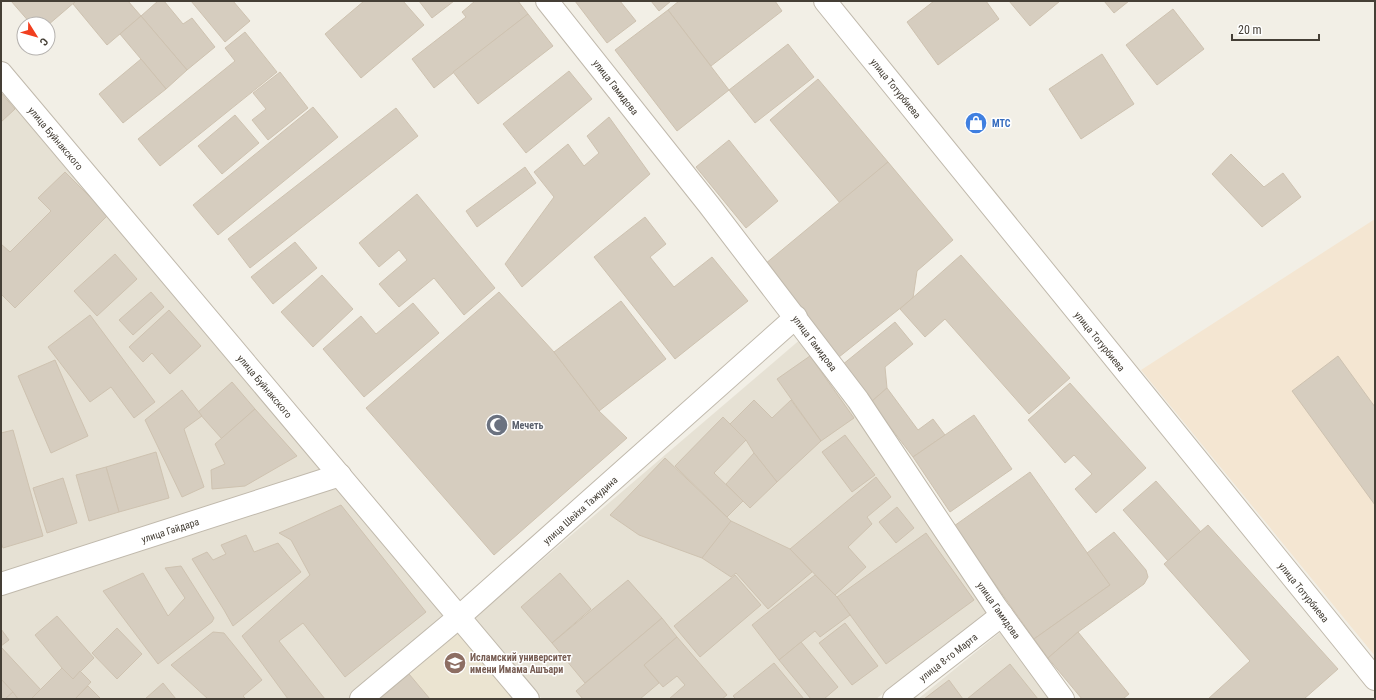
<svg xmlns="http://www.w3.org/2000/svg" width="1376" height="700" font-family="'Roboto Condensed',sans-serif">
  <style>
    .residential { fill: #e6e1d4 }
    .commercial { fill: #f4e6d2 }
    .education { fill: #ebe4d1 }
    .building { fill: #d6cdbf; stroke: #cec2b0 }
    .lines { fill: none; stroke-linecap: round; stroke-linejoin: round }
    .street-casing { stroke: #c0b9ac; stroke-width: 24 }
    .street { stroke: #fff; stroke-width: 22 }
    .labels { text-anchor: middle; stroke-width: 3; stroke-linejoin: round; paint-order: stroke }
    .street-label { font-size: 10px; fill: #453f36; stroke: #fff }
    .shop-label { font-size: 10px; font-weight: bold; fill: #366cbe; stroke: #fff; text-anchor: start }
    .worship-label { font-size: 10px; font-weight: bold; fill: #5b616d; stroke: #fff; text-anchor: start }
    .education-label { font-size: 10px; font-weight: bold; fill: #785e54; stroke: #fff; text-anchor: start }
  </style>
  <rect width="100%" height="100%" fill="#f2efe6"/>
  <g class="residential">
    <path d="M1,88L450,617L349,699H1Z"/>
    <path d="M802,338L996,607L876,699H542L473,619Z"/>
    <path d="M1003,630L1054,699H918Z"/>
  </g>
  <path class="commercial" d="M1375,219V656L1141,370Z"/>
  <path class="education" d="M458,627L532,699H373Z"/>
  <g class="building">
    <path d="M11,1H76L48,25V24H31Z"/>
    <path d="M76,1H128L141,16L107,45L73,4Z"/>
    <path d="M158,1H164L183,24L192,18L215,47L187,70L141,16Z"/>
    <path d="M191,1H233L250,21L225,42Z"/>
    <path d="M364,1H403L424,25L361,78L325,34Z"/>
    <path d="M419,1H454L432,18Z"/>
    <path d="M475,1H518L528,14L434,88L412,59L466,17L462,12Z"/>
    <path d="M575,1H620L636,21L607,43Z"/>
    <path d="M651,1H671L659,11Z"/>
    <path d="M679,1H775L782,11L711,66L668,10Z"/>
    <path d="M934,1H986L999,19L938,65L907,22Z"/>
    <path d="M1009,1H1060L1030,26Z"/>
    <path d="M1104,1H1129L1114,13Z"/>
    <path d="M1173,9L1204,49L1157,85L1126,45Z"/>
    <path d="M668,10L729,90L677,131L615,50Z"/>
    <path d="M528,14L553,46L478,104L453,72Z"/>
    <path d="M141,16L187,70L166,89L120,34Z"/>
    <path d="M245,32L277,72L160,166L138,139L235,61L225,48Z"/>
    <path d="M788,44L814,77L755,123L729,90Z"/>
    <path d="M1102,54L1134,104L1081,139L1049,89Z"/>
    <path d="M141,59L166,89L123,123L99,94Z"/>
    <path d="M569,71L592,99L526,153L503,124Z"/>
    <path d="M280,72L308,108L268,140L252,120L266,109L253,93Z"/>
    <path d="M818,79L888,162L840,203L770,120Z"/>
    <path d="M1,93L15,109L1,122Z"/>
    <path d="M313,107L338,137L218,235L193,205Z"/>
    <path d="M396,108L418,136L250,268L228,239Z"/>
    <path d="M235,115L259,143L222,174L198,146Z"/>
    <path d="M609,117L650,174L522,287L505,264L554,197L534,172L568,144L584,166L599,153L587,136Z"/>
    <path d="M729,140L778,201L746,228L696,167Z"/>
    <path d="M1231,154L1264,187L1283,173L1301,197L1262,227L1212,174Z"/>
    <path d="M888,162L953,240L917,271L913,298L839,357L765,264Z"/>
    <path d="M525,167L536,183L477,227L466,211Z"/>
    <path d="M65,172L108,215L15,308L1,294V244L10,252L51,211L38,198Z"/>
    <path d="M417,194L495,288L464,315L434,278L399,307L379,284L407,260L399,250L379,267L359,243Z"/>
    <path d="M645,217L666,244L650,257L674,287L712,257L748,301L675,359L594,257Z"/>
    <path d="M295,242L317,268L273,304L251,277Z"/>
    <path d="M115,254L137,279L97,316L74,291Z"/>
    <path d="M961,255L1070,378L1029,414L945,319L925,337L900,309Z"/>
    <path d="M322,275L353,309L313,347L281,312Z"/>
    <path d="M151,292L164,307L133,335L119,320Z"/>
    <path d="M499,292L554,352L599,411L627,438L494,555L366,408Z"/>
    <path d="M621,301L666,359L599,411L554,352Z"/>
    <path d="M413,303L439,333L364,397L323,349L361,316L376,334Z"/>
    <path d="M169,310L201,346L170,374L152,353L143,362L129,347Z"/>
    <path d="M90,315L155,402L134,418L111,387L90,402L48,347Z"/>
    <path d="M895,322L913,344L885,367L887,388L871,402L842,365Z"/>
    <path d="M810,356L854,418L821,441L777,379Z"/>
    <path d="M1338,356L1375,407V505L1292,391Z"/>
    <path d="M55,360L88,436L51,453L18,376Z"/>
    <path d="M232,382L255,409L222,439L198,412Z"/>
    <path d="M1070,383L1146,468L1096,513L1075,489L1092,474L1074,455L1065,463L1028,420Z"/>
    <path d="M887,388L918,430L933,419L945,435L913,457L871,402Z"/>
    <path d="M182,390L202,416L184,429L204,487L182,497L145,420Z"/>
    <path d="M754,400L772,418L791,400L821,441L777,482L754,453L746,440L730,424Z"/>
    <path d="M255,409L297,456L245,486L212,489L211,470L225,464L215,444Z"/>
    <path d="M974,415L1012,469L950,512L913,457Z"/>
    <path d="M723,417L746,440L714,473L743,501L727,517L675,466Z"/>
    <path d="M13,430L43,536L3,548L1,542V433Z"/>
    <path d="M845,435L875,475L852,492L822,452Z"/>
    <path d="M156,452L169,498L119,512L106,467Z"/>
    <path d="M754,453L777,482L750,508L726,484Z"/>
    <path d="M665,458L732,522L702,558L639,535L610,515Z"/>
    <path d="M106,467L119,512L89,521L76,475Z"/>
    <path d="M1030,472L1110,585L1034,639L954,526Z"/>
    <path d="M876,477L891,497L867,517L872,524L848,547L866,567L835,595L790,549Z"/>
    <path d="M63,478L77,523L47,533L33,488Z"/>
    <path d="M1156,481L1201,532L1168,561L1123,510Z"/>
    <path d="M341,505L426,612L345,677L303,623L279,641L325,699H288L242,636L310,575L291,540L279,533Z"/>
    <path d="M897,507L914,528L896,543L879,522Z"/>
    <path d="M731,521L790,549L812,572L768,609L736,573L731,577L702,558Z"/>
    <path d="M1208,525L1338,669L1304,699H1208L1250,661L1164,564Z"/>
    <path d="M1114,532L1146,570L1148,577L1144,584L1078,632L1048,658L1034,639L1110,585L1087,553Z"/>
    <path d="M926,533L974,600L886,664L837,597Z"/>
    <path d="M246,535L254,552L278,543L301,572L233,626L224,610L192,559L207,552L213,560L226,554L221,545Z"/>
    <path d="M181,566L214,618L212,622L158,664L103,591L143,573L168,616L185,598L165,568Z"/>
    <path d="M560,573L591,609L552,643L521,607Z"/>
    <path d="M735,575L761,605L700,657L674,626Z"/>
    <path d="M815,575L837,597L850,615L820,637L815,631L779,660L752,625Z"/>
    <path d="M628,580L662,618L585,683L552,643Z"/>
    <path d="M57,616L94,658L73,679L62,668L35,635Z"/>
    <path d="M662,618L677,637L644,665L659,683L640,699H583L576,691Z"/>
    <path d="M845,623L878,666L852,685L819,643Z"/>
    <path d="M117,628L142,654L117,679L92,653Z"/>
    <path d="M1,629L9,640L1,646Z"/>
    <path d="M213,632L224,633L262,680L243,696L246,699H208L171,665Z"/>
    <path d="M1078,632L1129,694L1123,699H1082L1048,658Z"/>
    <path d="M677,637L727,695L722,699H669L685,685L677,676L663,687L644,665Z"/>
    <path d="M801,642L838,687L824,699H811L779,660Z"/>
    <path d="M1,647L41,690L31,699H18L1,679Z"/>
    <path d="M774,663L804,699H736L733,696Z"/>
    <path d="M1010,664L1038,699H967Z"/>
    <path d="M62,668L73,679L80,671L91,682L75,699H31Z"/>
    <path d="M409,674L430,699H379Z"/>
    <path d="M1,679L13,692L5,699H1Z"/>
    <path d="M949,680L963,699H924Z"/>
    <path d="M163,683L176,699H145Z"/>
    <path d="M88,686L101,699H75Z"/>
    <path d="M13,692L18,699H5Z"/>
  </g>
  <g class="lines">
    <g class="street-casing">
      <g id="street">
        <path d="M547,1L709,205L858,400L996,607L1063,699"/>
        <path d="M825,1L1375,679"/>
        <path d="M1,73L528,699"/>
        <path d="M1,584L340,475"/>
        <path d="M361,699L459,617L796,317"/>
        <path d="M894,699L1002,615"/>
      </g>
    </g>
    <use href="#street" class="street"/>
  </g>
  <defs>
    <g id="shop-disc" transform="scale(1.15)"><circle r="9.5" fill="#3f7fe0" stroke="#fff"/><path d="M-5-2.5h2.3a2.7 3.5 0 0 1 5.4 0H5L5.5 6h-11ZM-1.5-2.5h3a1.5 2.3 0 0 0-3 0Z" fill="#fff"/></g>
    <g id="mosque-disc" transform="scale(1.15)"><circle r="9.5" fill="#6b7280" stroke="#fff"/><path d="M3.5-4.9A6 6 0 1 0 3.5 4.9A5 5 0 1 1 3.5-4.9Z" fill="#fff"/></g>
    <g id="university-disc" transform="scale(1.15)"><circle r="9.5" fill="#8d6e63" stroke="#fff"/><path d="M0-5L7-2L0 1L-7-2ZM-4 1L0 2.5L4 1V4Q0 6-4 4Z" fill="#fff"/></g>
  </defs>
  <g fill-rule="evenodd">
    <use href="#shop-disc" x="976" y="123"/>
    <use href="#mosque-disc" x="497" y="425"/>
    <use href="#university-disc" x="455" y="663"/>
  </g>
  <g class="labels">
    <g class="street-label">
      <text transform="translate(616 87) rotate(52)" y="4">улица Гамидова</text>
      <text transform="translate(896 88) rotate(51)" y="4">улица Тотурбиева</text>
      <text transform="translate(56 138) rotate(50)" y="4">улица Буйнакского</text>
      <text transform="translate(1100 341) rotate(51)" y="4">улица Тотурбиева</text>
      <text transform="translate(815 343) rotate(53)" y="4">улица Гамидова</text>
      <text transform="translate(265 386) rotate(50)" y="4">улица Буйнакского</text>
      <text transform="translate(580 510) rotate(-42)" y="4">улица Шейха Тажудина</text>
      <text transform="translate(170 530) rotate(-18)" y="4">улица Гайдара</text>
      <text transform="translate(1304 592) rotate(51)" y="4">улица Тотурбиева</text>
      <text transform="translate(999 610) rotate(55)" y="4">улица Гамидова</text>
      <text transform="translate(948 657) rotate(-38)" y="4">улица 8-го Марта</text>
    </g>
    <g class="shop-label">
      <text x="992" y="127">МТС</text>
    </g>
    <g class="worship-label">
      <text x="512" y="429">Мечеть</text>
    </g>
    <g class="education-label">
      <text x="470" y="661">Исламский университет<tspan x="470" dy="12">имени Имама Ашъари</tspan></text>
    </g>
  </g>
  <rect width="1376" height="700" fill="none" stroke="#453f36" stroke-width="4"/>
  <g transform="translate(36 36) rotate(127)"><circle r="19" fill="#ffffff" stroke="#b5b2af"/>
  <path d="M0-3L7 15L0 10L-7 15Z" fill="#f13f1f"/>
  <text y="-6" font-size="11" font-weight="bold" text-anchor="middle" fill="#453f36">С</text>
  </g>
  <path d="M1232 34v6h87v-6" fill="none" stroke="#453f36" stroke-width="2"/>
  <text x="1238" y="34" font-size="12" fill="#453f36" stroke="#ffffff" stroke-width="3" paint-order="stroke">20 m</text>
</svg>
